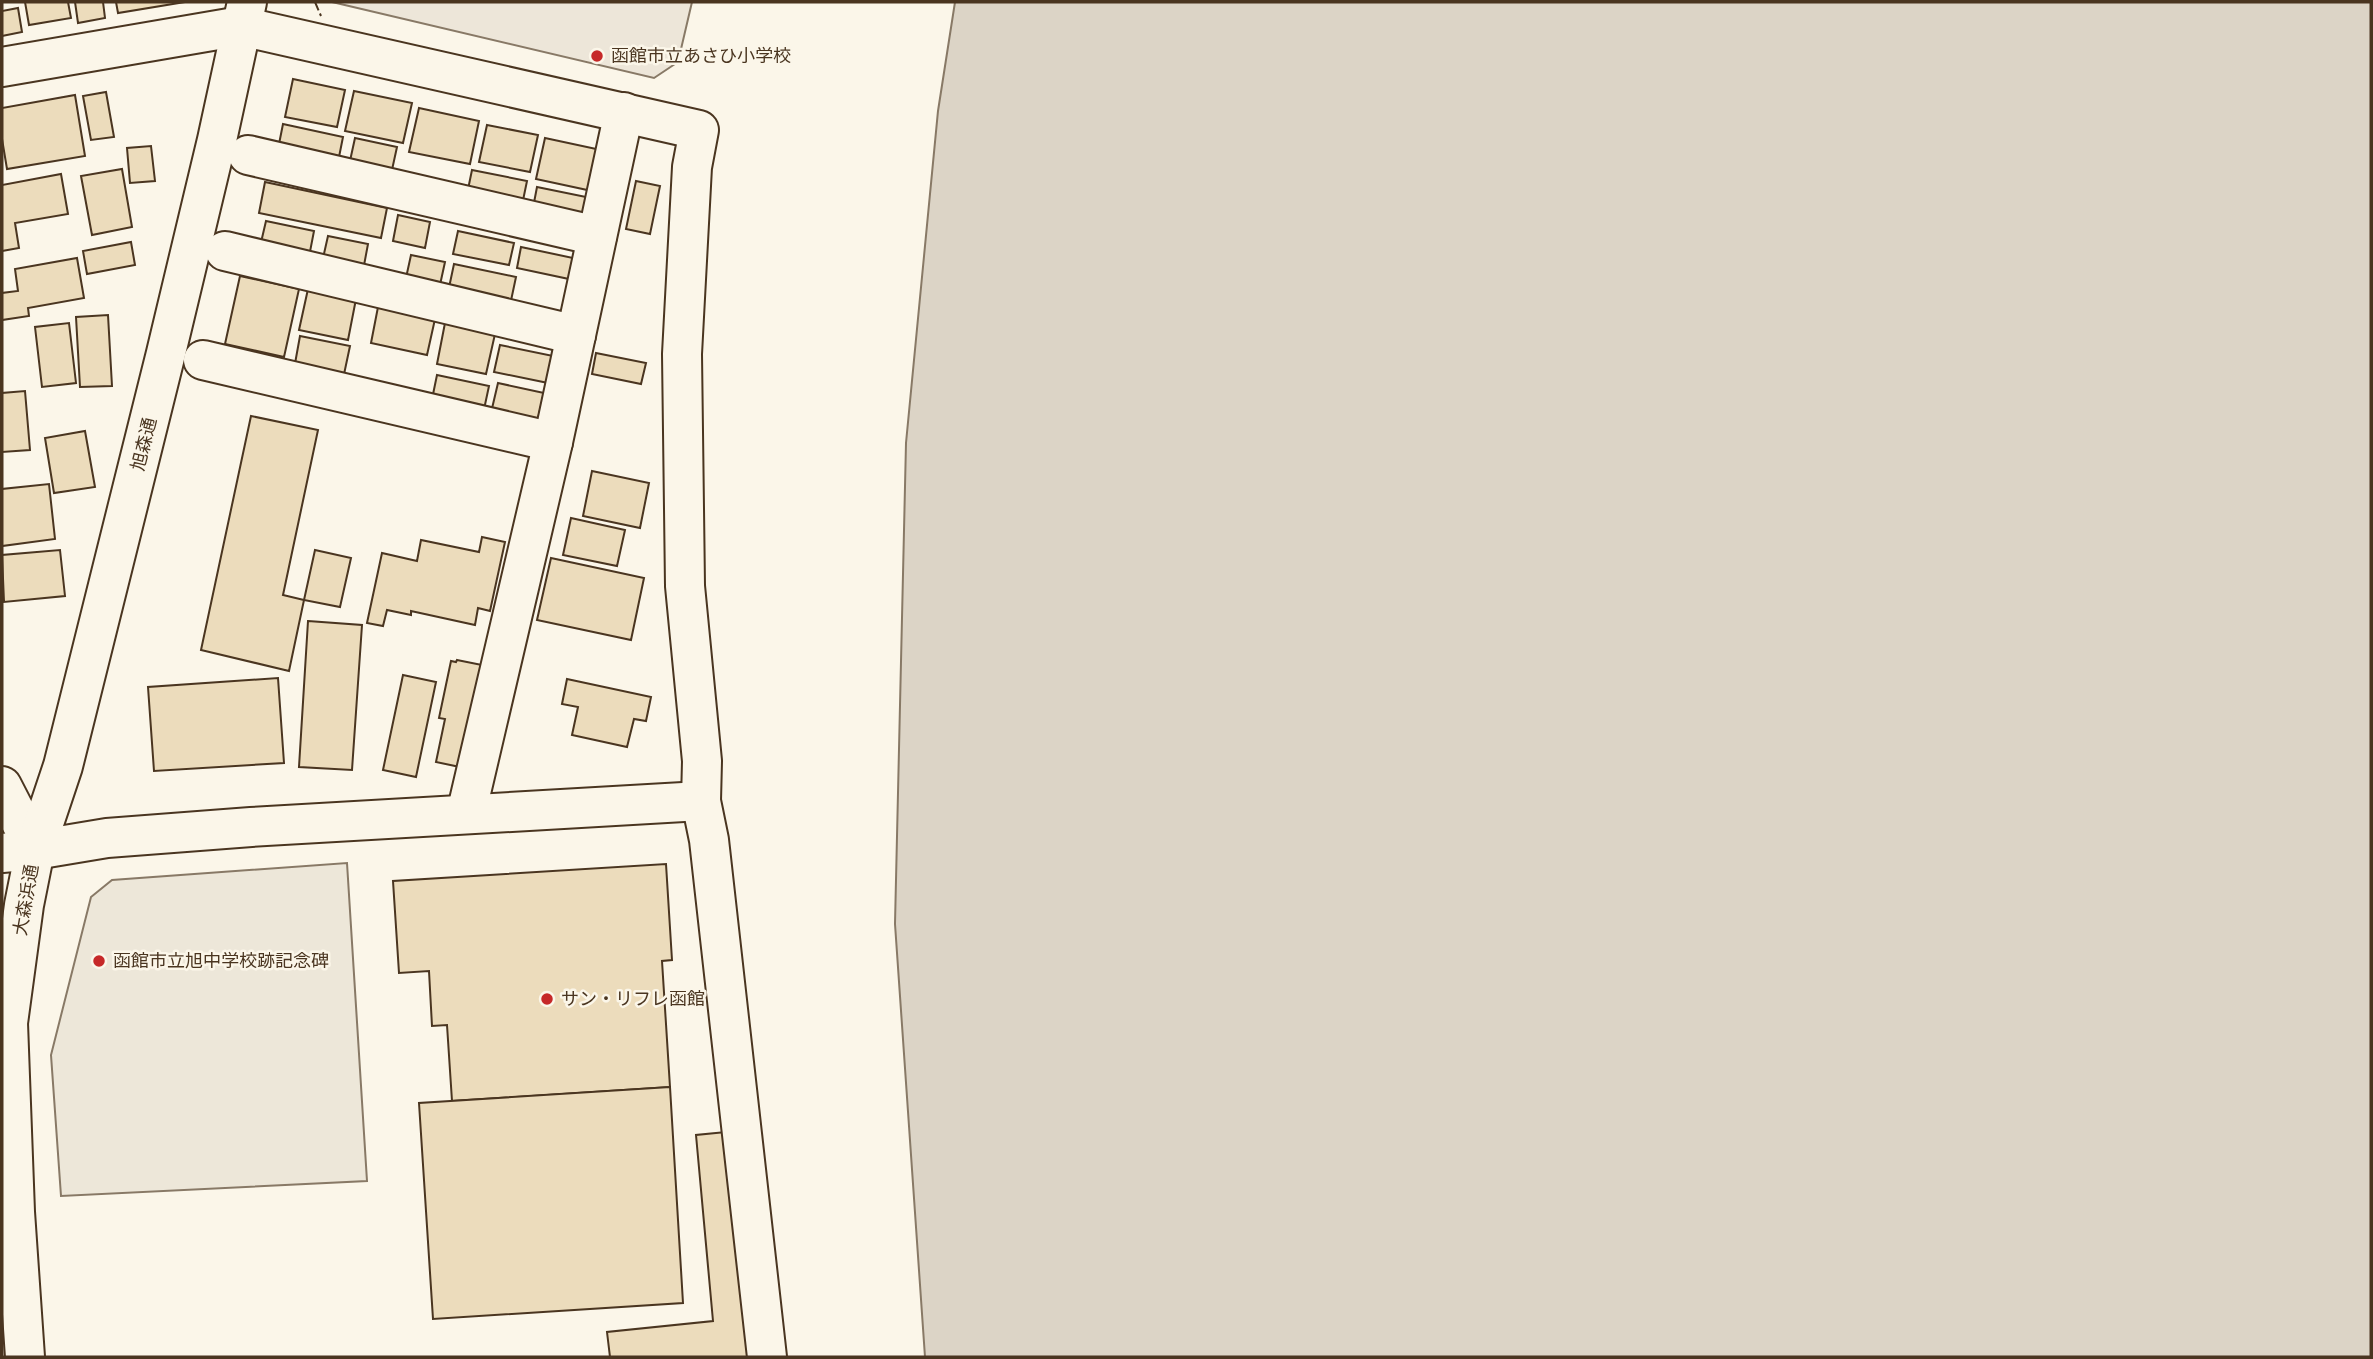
<svg xmlns="http://www.w3.org/2000/svg" width="2373" height="1359" font-family="Quicksand,'Noto Sans JP',sans-serif">
  <style>
    .green { fill: #ede6d9; stroke: #887966; stroke-width: 2 }
    .parking { fill: #ede7d9; stroke: #887966; stroke-width: 2 }
    .water { fill: #dcd4c6; stroke: #887966; stroke-width: 2 }
    .building { fill: #ecdcbc; stroke: #4a3520; stroke-width: 2 }
    .lines { fill: none; stroke-linecap: round; stroke-linejoin: round }
    .minor-casing { stroke: #4a3520; stroke-width: 42 }
    .minor { stroke: #fbf6e9; stroke-width: 38 }
    .fence { stroke: #4a3520; stroke-width: 2; stroke-dasharray: 9 3.5; stroke-linecap: butt }
    .poi-dot { fill: #c62828; stroke: #fbf6e9; stroke-width: 2.5 }
    .labels { text-anchor: middle; stroke-width: 5; stroke-linejoin: round; paint-order: stroke }
    .poi-label { font-size: 18px; fill: #4a3520; stroke: #fbf6e9; text-anchor: start }
    .street-label { font-size: 18px; fill: #4a3520; stroke: #fbf6e9 }
  </style>
  <rect width="100%" height="100%" fill="#fbf6e9"/>
  <path class="green" d="M332,2H692L678,62L654,78Z"/>
  <path class="parking" d="M347,863L367,1181L61,1196L51,1055L91,897L112,880Z"/>
  <path class="water" d="M955,2H2371V1357H925L895,924L906,443L938,111Z"/>
  <g class="building">
    <path d="M25,2H68L71,18L29,25Z"/>
    <path d="M75,2H103L105,18L78,23Z"/>
    <path d="M116,2H185L118,13Z"/>
    <path d="M18,8L22,32L2,36V11Z"/>
    <path d="M293,79L345,90L337,127L285,117Z"/>
    <path d="M354,91L412,103L403,143L345,131Z"/>
    <path d="M106,92L114,137L91,140L83,96Z"/>
    <path d="M75,95L85,156L7,169L2,139V108Z"/>
    <path d="M419,108L479,121L470,164L409,152Z"/>
    <path d="M283,124L343,137L338,162L278,149Z"/>
    <path d="M487,125L538,135L530,172L479,162Z"/>
    <path d="M355,138L397,147L390,179L348,170Z"/>
    <path d="M545,138L601,150L592,191L536,179Z"/>
    <path d="M151,146L155,181L130,183L127,148Z"/>
    <path d="M122,169L132,227L92,235L81,176Z"/>
    <path d="M472,170L527,181L521,210L466,199Z"/>
    <path d="M61,174L68,214L15,223L19,248L2,251V185Z"/>
    <path d="M636,181L660,186L650,234L626,229Z"/>
    <path d="M265,182L387,208L381,238L259,213Z"/>
    <path d="M537,187L591,198L585,224L532,213Z"/>
    <path d="M398,215L430,222L425,248L393,241Z"/>
    <path d="M266,221L314,231L308,262L259,251Z"/>
    <path d="M458,231L514,243L509,265L453,254Z"/>
    <path d="M328,236L368,244L362,276L321,267Z"/>
    <path d="M131,242L135,265L87,274L83,251Z"/>
    <path d="M521,247L573,258L569,279L517,268Z"/>
    <path d="M411,255L445,262L438,294L404,287Z"/>
    <path d="M77,258L84,298L28,308L29,316L2,320V293L18,291L15,269Z"/>
    <path d="M454,264L516,277L509,310L447,297Z"/>
    <path d="M240,276L299,289L284,357L225,344Z"/>
    <path d="M308,289L356,299L348,340L299,330Z"/>
    <path d="M378,307L435,319L427,355L371,343Z"/>
    <path d="M108,315L112,386L80,387L76,317Z"/>
    <path d="M69,323L76,383L42,387L35,327Z"/>
    <path d="M445,323L495,334L486,374L437,364Z"/>
    <path d="M300,336L350,346L343,379L294,369Z"/>
    <path d="M500,345L558,357L553,384L494,372Z"/>
    <path d="M596,353L646,363L641,384L592,374Z"/>
    <path d="M437,375L489,386L483,414L431,404Z"/>
    <path d="M498,383L544,393L536,427L490,417Z"/>
    <path d="M25,391L30,450L2,452V393Z"/>
    <path d="M251,416L318,430L283,595L304,600L289,671L201,650Z"/>
    <path d="M85,431L95,487L54,493L45,438Z"/>
    <path d="M592,471L649,483L640,528L583,516Z"/>
    <path d="M49,484L55,539L2,546V489Z"/>
    <path d="M571,518L625,530L617,566L563,555Z"/>
    <path d="M482,537L505,542L490,611L478,608L475,625L411,611V615L387,610L383,626L367,623L382,553L417,561L421,540L479,552Z"/>
    <path d="M60,550L65,596L4,602L2,555Z"/>
    <path d="M315,550L351,558L340,607L304,600Z"/>
    <path d="M551,558L644,578L631,640L537,620Z"/>
    <path d="M308,621L362,625L352,770L299,767Z"/>
    <path d="M457,660L482,665L460,767L436,762L445,719L439,718L451,661L456,662Z"/>
    <path d="M403,675L436,682L416,777L383,770Z"/>
    <path d="M278,678L284,763L154,771L148,687Z"/>
    <path d="M567,679L651,697L646,721L634,719L627,747L572,735L578,707L562,704Z"/>
    <path d="M666,864L672,960L662,961L670,1087L452,1101L447,1025L432,1026L429,971L399,973L393,881Z"/>
    <path d="M670,1087L683,1303L433,1319L419,1103Z"/>
    <path d="M736,1131L757,1357H610L607,1332L713,1321L696,1135Z"/>
  </g>
  <g class="lines">
    <g class="minor-casing">
      <g id="minor">
        <path d="M2,67L241,26L699,130L692,167L682,354L685,586L702,761L701,801L709,840L767,1357"/>
        <path d="M248,155L597,236"/>
        <path d="M225,251L576,335"/>
        <path d="M203,360L553,442"/>
        <path d="M2,786L35,850L24,905L8,1023L15,1212L25,1357"/>
        <path d="M466,814L553,442L624,112"/>
        <path d="M35,850L107,838L251,827L701,801"/>
        <path d="M2,853L35,850L63,766L166,353L217,140L247,2"/>
      </g>
    </g>
    <use href="#minor" class="minor"/>
    <path class="fence" d="M315,2L321,16"/>
  </g>
  <g class="poi-dot">
    <circle cx="597" cy="56" r="7"/>
    <circle cx="99" cy="961" r="7"/>
    <circle cx="547" cy="999" r="7"/>
  </g>
  <g class="labels">
    <g class="poi-label">
      <text x="611" y="62">函館市立あさひ小学校</text>
      <text x="113" y="967">函館市立旭中学校跡記念碑</text>
      <text x="561" y="1005">サン・リフレ函館</text>
    </g>
    <g class="street-label">
      <text transform="translate(144 444) rotate(-76)" y="6">旭森通</text>
      <text transform="translate(26 900) rotate(-80)" y="6">大森浜通</text>
    </g>
  </g>
  <rect width="2373" height="1359" fill="none" stroke="#4a3520" stroke-width="7"/>
</svg>
